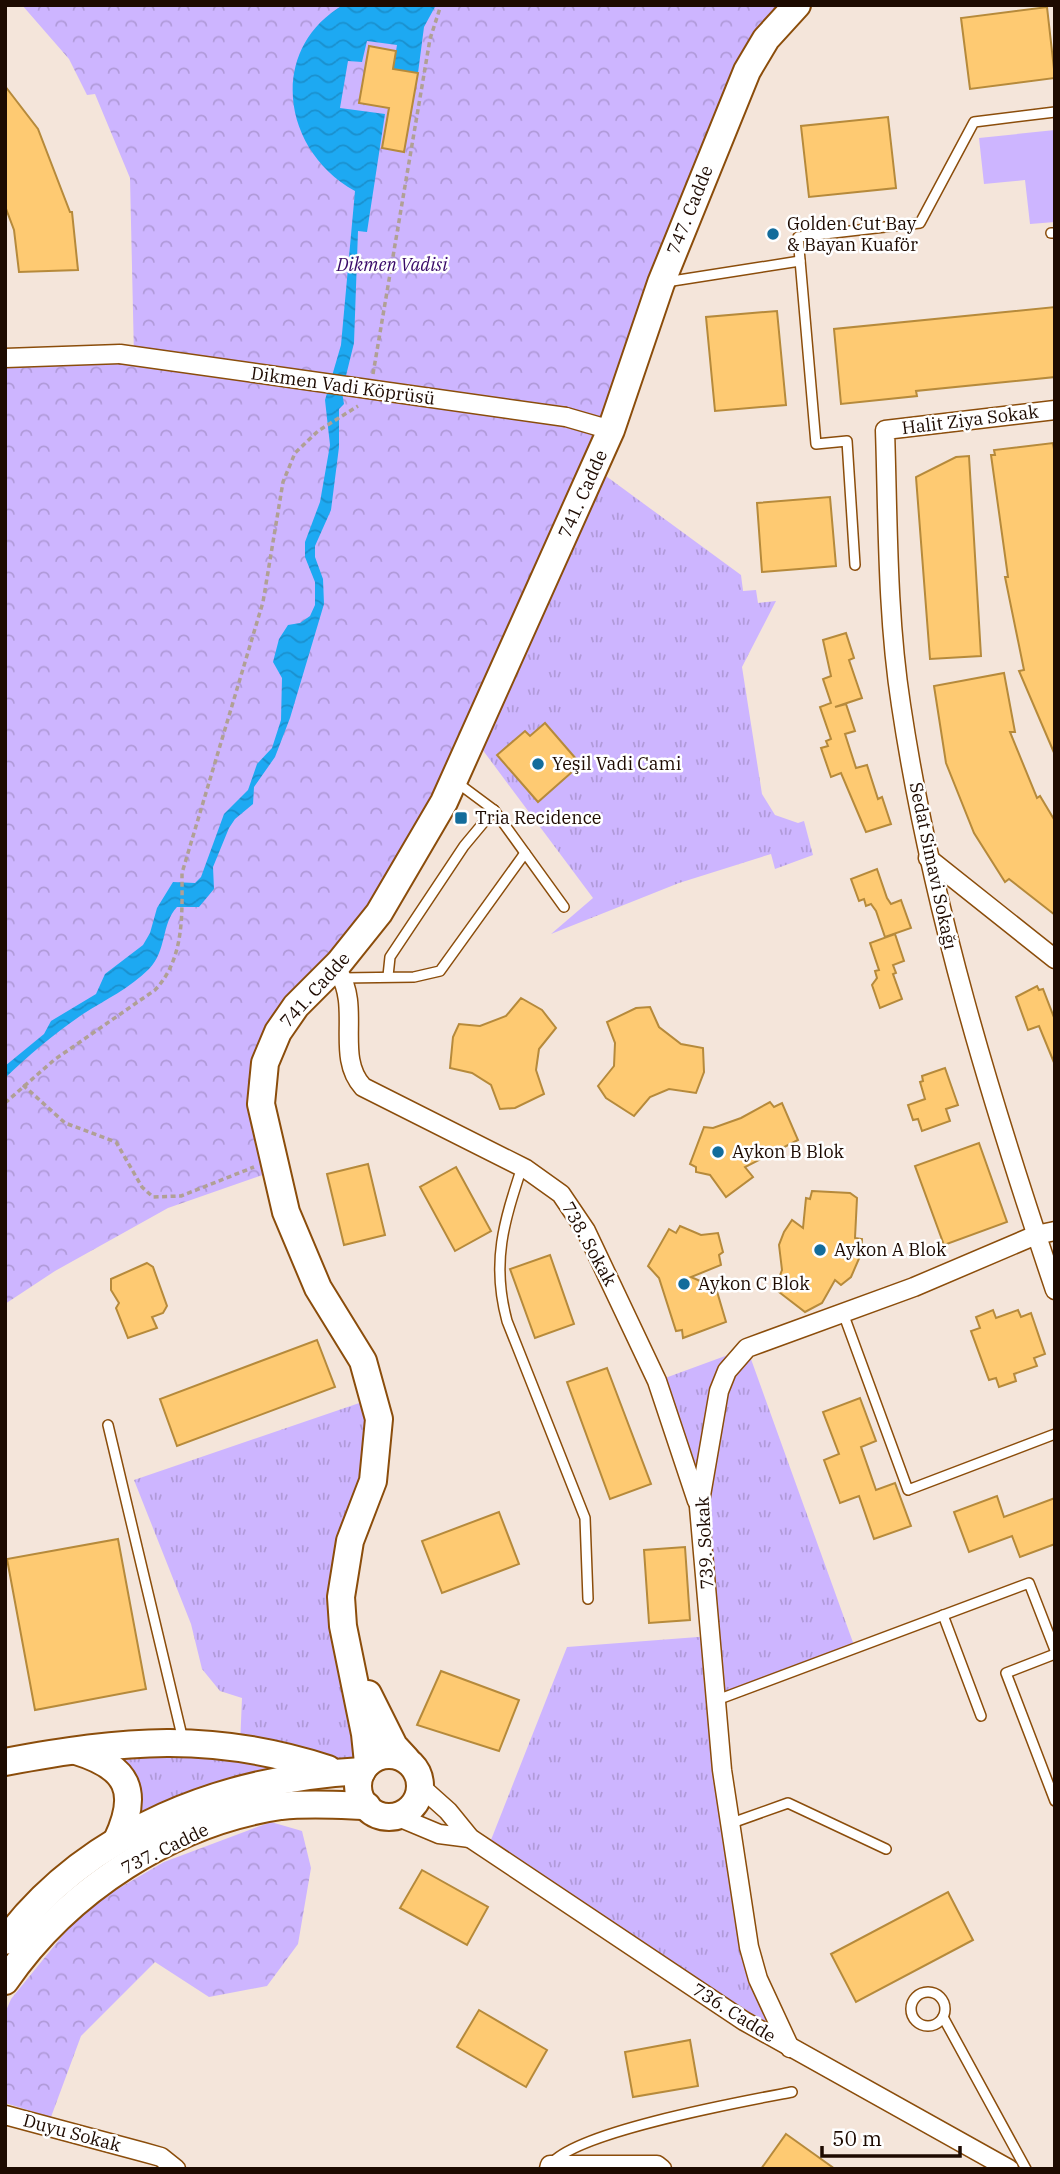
<svg xmlns="http://www.w3.org/2000/svg" width="1060" height="2174" font-family="'IBM Plex Serif',serif">
  <style>
    .grass { fill: url(#grass-tufts) }
    .park { fill: url(#park-crowns) }
    .pitch { fill: #cdb5ff }
    .water { fill: url(#water-waves) }
    .building { fill: #feca72; stroke: #b68a3b; stroke-width: 2 }
    .lines { fill: none; stroke-linecap: round; stroke-linejoin: round }
    .lane-casing { stroke: #8b4d0b; stroke-width: 12 }
    .street-casing { stroke: #8b4d0b; stroke-width: 21 }
    .secondary-casing { stroke: #8b4d0b; stroke-width: 30 }
    .path { stroke: #b0a095; stroke-width: 3.5; stroke-dasharray: 5 3.5; stroke-linecap: butt }
    .lane { stroke: #fff; stroke-width: 9 }
    .street { stroke: #fff; stroke-width: 18 }
    .secondary { stroke: #fff; stroke-width: 26 }
    .street-bridge-casing { stroke: #8b4d0b; stroke-width: 21; stroke-linecap: butt }
    .street-bridge { stroke: #fff; stroke-width: 18 }
    .poi-dot { fill: #136c9b; stroke: #fff; stroke-width: 2.5 }
    .labels { text-anchor: middle; stroke-width: 5; stroke-linejoin: round; paint-order: stroke }
    .street-label { font-size: 18px; fill: #1d0a00; stroke: #fff }
    .poi-label { font-size: 18px; fill: #1d0a00; stroke: #fff; text-anchor: start }
    .park-label { font-size: 18px; font-style: italic; fill: #390968; stroke: #fff }
  </style>
  <defs>
    <pattern id="grass-tufts" width="24" height="20" patternUnits="userSpaceOnUse" patternTransform="scale(1.75)"><rect width="24" height="20" fill="#cdb5ff"/><path d="M3 7l-1-3M5 7V3M7 7l1-3M15 17l-1-3M17 17v-4M19 17l1-3" fill="none" stroke="#b09ad9"/></pattern>
    <pattern id="park-crowns" width="20" height="18" patternUnits="userSpaceOnUse" patternTransform="scale(1.75)"><rect width="20" height="18" fill="#cdb5ff"/><path d="M2 6a3 3 0 1 1 6 0M12 15a3 3 0 1 1 6 0" fill="none" stroke="#b09ad9"/></pattern>
    <pattern id="water-waves" width="16" height="10" patternUnits="userSpaceOnUse" patternTransform="scale(1.75)"><rect width="16" height="10" fill="#1da9f2"/><path d="M0 5q4-4 8 0t8 0" fill="none" stroke="#1a90ce"/></pattern>
  </defs>
  <rect width="100%" height="100%" fill="#f4e5da"/>
  <g class="grass">
    <path d="M595,468L741,575L743,591L756,590L758,603L776,601L742,667L762,794L775,815L798,823L804,821L813,855L775,869L771,854L679,883L551,934L593,898L473,737Z"/>
    <path d="M747,1348L855,1648L717,1700L749,1947L790,2048L487,1850L567,1647L711,1636L699,1507L657,1381Z"/>
    <path d="M374,1398L379,1419L343,1570L368,1763L135,1829L118,1770L121,1743L240,1746L242,1698L220,1691L202,1669L191,1624L134,1480Z"/>
  </g>
  <g class="park">
    <path d="M22,5H797L766,39L444,802L270,1047L274,1171L168,1208L55,1271L5,1304V358L134,356L130,178L95,94L87,95L69,59Z"/>
    <path d="M271,1822L302,1831L311,1868L298,1944L267,1986L209,1997L155,1962L81,2036L51,2117L5,2103V2013L11,1999L85,1908L164,1862Z"/>
  </g>
  <path class="pitch" d="M1055,130V222L1030,224L1025,180L984,184L979,138Z"/>
  <path class="water" d="M343,5H436L424,27L418,73L393,69L397,45L367,41L362,62L348,61L340,108L385,114L367,232L358,231L354,343L342,392L344,404L339,409V447L331,510L315,546V557L323,579L324,604L290,718L275,757L254,787L253,804L235,819L229,828L213,867L214,889L199,907H177C161,924 167,951 149,969C130,988 105,1000 83,1014C54,1034 30,1054 5,1078V1066L44,1034L51,1021L96,994L105,974L143,945L150,933L157,908L173,882L195,883L201,877L224,814L248,790L257,764L272,748L281,720L282,678L273,662L279,639L288,625L300,623L310,616L315,605V582L305,557V542L320,502L330,445L325,400L341,345L355,191C282,151 267,50 343,5Z"/>
  <g class="building">
    <path d="M1047,7L1055,78L970,89L961,18Z"/>
    <path d="M369,46L396,51L393,69L418,73L404,152L382,148L389,108L359,103Z"/>
    <path d="M5,86L38,129L70,212H72L78,270L19,272L14,230L5,206Z"/>
    <path d="M888,117L896,188L809,197L801,126Z"/>
    <path d="M1055,307V377L916,391L917,396L841,404L834,329Z"/>
    <path d="M777,311L786,405L715,411L706,317Z"/>
    <path d="M1053,443L1055,455V755L1019,671L1024,670L1005,577H1008L991,455H995L994,450Z"/>
    <path d="M969,456L981,656L930,659L916,477L956,457Z"/>
    <path d="M830,497L836,566L762,572L757,503Z"/>
    <path d="M846,633L854,658L849,660L862,698L835,707L846,704L855,731L845,734L856,768L867,765L878,799L882,797L891,824L866,832L841,773L831,777L821,748L828,746L826,741L831,739L820,707L831,703L823,679L831,676L823,640Z"/>
    <path d="M1004,673L1015,732H1010L1037,798L1040,796L1055,821V915L1009,879L1005,882L974,833L946,763L934,686Z"/>
    <path d="M545,723L577,760L568,768L572,772L538,802L497,755L525,731L530,736Z"/>
    <path d="M877,869L887,898L891,904L901,900L911,928L885,937L876,911L871,904L866,906L864,899L859,901L851,879Z"/>
    <path d="M895,934L904,961L893,965L896,973L893,974L902,999L880,1008L872,985L877,978L875,971L879,970L870,943Z"/>
    <path d="M1037,986L1039,990L1043,989L1055,1020V1065L1039,1026L1028,1030L1016,997Z"/>
    <path d="M521,998L542,1010L556,1028L539,1049L536,1070L544,1094L515,1108L500,1109L491,1085L472,1073L450,1068L453,1037L459,1024L480,1026L506,1016Z"/>
    <path d="M650,1007L659,1027L681,1044L703,1048L704,1072L696,1093L669,1089L650,1097L634,1116L606,1098L598,1086L614,1066L615,1043L607,1022L636,1008Z"/>
    <path d="M945,1068L958,1105L946,1109L950,1121L922,1131L918,1119L913,1120L908,1105L925,1099L920,1082L923,1081L922,1076Z"/>
    <path d="M770,1102L774,1107L782,1103L798,1140L745,1167L753,1177L726,1197L710,1175L696,1172V1167L690,1164L704,1127L713,1128L741,1118Z"/>
    <path d="M979,1143L1007,1222L944,1245L915,1166Z"/>
    <path d="M368,1164L385,1235L344,1245L327,1174Z"/>
    <path d="M456,1167L491,1231L455,1251L420,1187Z"/>
    <path d="M812,1191L850,1193L857,1198L855,1238L862,1239L861,1254L851,1277L841,1285L835,1280L822,1303L805,1312L775,1289L782,1270L779,1245L784,1232L792,1220L803,1228L806,1198L810,1199Z"/>
    <path d="M680,1226L701,1235L718,1233L723,1252L719,1255L721,1265L691,1277L716,1288L726,1322L683,1338L682,1330L676,1331L659,1278L648,1266L669,1229L676,1233Z"/>
    <path d="M550,1255L574,1324L535,1338L510,1269Z"/>
    <path d="M147,1263L153,1267L167,1306L163,1313L152,1317L157,1328L128,1338L116,1308L119,1303L111,1290V1279Z"/>
    <path d="M993,1310L996,1318L1018,1310L1021,1317L1031,1313L1045,1354L1034,1358L1037,1366L1014,1374L1016,1381L999,1387L996,1378L989,1380L971,1331L980,1328L976,1317Z"/>
    <path d="M317,1340L335,1387L177,1446L160,1399Z"/>
    <path d="M607,1368L651,1484L610,1499L567,1382Z"/>
    <path d="M860,1398L876,1441L861,1447L876,1490L895,1483L911,1526L874,1539L859,1496L840,1503L824,1460L839,1454L823,1412Z"/>
    <path d="M997,1496L1004,1517L1055,1498V1544L1020,1557L1012,1536L969,1552L954,1512Z"/>
    <path d="M499,1512L519,1564L442,1593L422,1541Z"/>
    <path d="M118,1539L146,1689L35,1710L7,1559Z"/>
    <path d="M685,1547L690,1620L649,1623L644,1550Z"/>
    <path d="M441,1671L519,1700L499,1751L417,1725Z"/>
    <path d="M422,1870L488,1907L467,1945L400,1908Z"/>
    <path d="M948,1892L973,1940L856,2002L831,1954Z"/>
    <path d="M479,2010L547,2050L526,2087L457,2047Z"/>
    <path d="M690,2040L698,2086L633,2097L625,2052Z"/>
    <path d="M786,2134L835,2169H761Z"/>
  </g>
  <g class="lines">
    <g class="lane-casing">
      <g id="lane">
        <path d="M1051,233H1055"/>
        <path d="M666,282L800,261"/>
        <path d="M855,565L847,441L816,444L798,237L920,223L974,122L1055,112"/>
        <path d="M455,781L494,810L564,907"/>
        <path d="M388,976L390,957L464,846L494,810"/>
        <path d="M342,978L414,977L440,971L525,853"/>
        <path d="M522,1167C504,1222 491,1262 507,1321L585,1518L588,1599"/>
        <path d="M843,1313L908,1490L1055,1434"/>
        <path d="M108,1425L183,1740"/>
        <path d="M943,1615L981,1716"/>
        <path d="M1055,1654L1006,1673L1055,1801"/>
        <path d="M717,1700L1029,1583L1055,1650"/>
        <path d="M729,1824L788,1803L886,1849"/>
        <circle cx="928" cy="2009" r="17"/>
        <path d="M943,2017L1026,2169"/>
        <path d="M551,2164C577,2131 745,2101 792,2092"/>
      </g>
    </g>
    <g class="street-casing">
      <g id="street">
        <path d="M5,358L120,354"/>
        <path d="M1055,410L885,430C888,521 887,615 901,705C931,905 990,1098 1055,1290"/>
        <path d="M566,417L611,430"/>
        <path d="M928,858L1055,959"/>
        <path d="M330,969L339,973C361,1008 335,1057 363,1087L526,1169L561,1194L586,1231L657,1381L697,1501"/>
        <path d="M420,1786L448,1811L470,1838L744,2021L1009,2169"/>
        <path d="M396,1816L439,1834L470,1838"/>
        <path d="M790,2048L758,1979L749,1947L722,1770L699,1507L719,1391L727,1371L747,1348L914,1287L1036,1235L1055,1231"/>
        <path d="M5,2115L143,2152L161,2157L176,2169"/>
        <path d="M549,2169L550,2165H657L662,2169"/>
      </g>
    </g>
    <g class="secondary-casing">
      <g id="secondary">
        <path d="M368,1694L394,1746L406,1759"/>
        <path d="M76,1751C128,1767 140,1791 117,1840"/>
        <circle cx="389" cy="1786" r="31"/>
        <path d="M5,1762C124,1740 211,1731 328,1769"/>
        <path d="M368,1763L365,1734L343,1626L341,1597L350,1541L373,1481L379,1419L363,1361L318,1288L286,1212L261,1104L265,1063L278,1032L296,1006L339,963L379,913L444,802L611,430L661,283L747,71L766,39L797,5"/>
        <path d="M5,1941C89,1829 226,1778 362,1771"/>
        <path d="M5,1981C67,1891 172,1822 281,1806C310,1803 338,1805 367,1806"/>
      </g>
    </g>
    <g class="path">
      <path d="M373,374L430,39L441,5"/>
      <path d="M23,1085L65,1123L116,1142L142,1187L153,1197L181,1196L254,1167"/>
      <path d="M5,1103L54,1060L155,990C185,958 182,914 182,873L263,602L283,482L295,453L318,431L358,406"/>
    </g>
    <use href="#lane" class="lane"/>
    <use href="#street" class="street"/>
    <use href="#secondary" class="secondary"/>
    <g class="street-bridge-casing">
      <path id="street-bridge" d="M120,354L566,417"/>
    </g>
    <use href="#street-bridge" class="street-bridge"/>
  </g>
  <g class="poi-dot">
    <circle cx="773" cy="234" r="7"/>
    <circle cx="538" cy="764" r="7"/>
    <rect x="454" y="811" width="14" height="14" rx="3.5"/>
    <circle cx="718" cy="1152" r="7"/>
    <circle cx="820" cy="1250" r="7"/>
    <circle cx="684" cy="1284" r="7"/>
  </g>
  <g class="labels">
    <g class="street-label">
      <text transform="translate(690 210) rotate(-68)" y="6">747. Cadde</text>
      <text transform="translate(343 386) rotate(8)" y="6">Dikmen Vadi Köprüsü</text>
      <text transform="translate(970 420) rotate(-7)" y="6">Halit Ziya Sokak</text>
      <text transform="translate(583 494) rotate(-66)" y="6">741. Cadde</text>
      <text transform="translate(933 866) rotate(78)" y="6">Sedat Simavi Sokağı</text>
      <text transform="translate(315 990) rotate(-48)" y="6">741. Cadde</text>
      <text transform="translate(589 1244) rotate(61)" y="6">738. Sokak</text>
      <text transform="translate(705 1543) rotate(-93)" y="6">739. Sokak</text>
      <text transform="translate(165 1849) rotate(-26)" y="6">737. Cadde</text>
      <text transform="translate(734 2013) rotate(32)" y="6">736. Cadde</text>
      <text transform="translate(72 2133) rotate(15)" y="6">Duyu Sokak</text>
    </g>
    <g class="poi-label">
      <text x="787" y="230">Golden Cut Bay<tspan x="787" dy="21">&amp; Bayan Kuaför</tspan></text>
      <text x="552" y="770">Yeşil Vadi Cami</text>
      <text x="475" y="824">Tria Recidence</text>
      <text x="732" y="1158">Aykon B Blok</text>
      <text x="834" y="1256">Aykon A Blok</text>
      <text x="698" y="1290">Aykon C Blok</text>
    </g>
    <g class="park-label">
      <text x="392" y="271">Dikmen Vadisi</text>
    </g>
  </g>
  <rect width="1060" height="2174" fill="none" stroke="#1d0a00" stroke-width="14"/>
  <path d="M822 2146v10h138v-10" fill="none" stroke="#1d0a00" stroke-width="3.5"/>
  <text x="832" y="2146" font-size="21" fill="#1d0a00" stroke="#ffffff" stroke-width="5" paint-order="stroke">50 m</text>
</svg>
